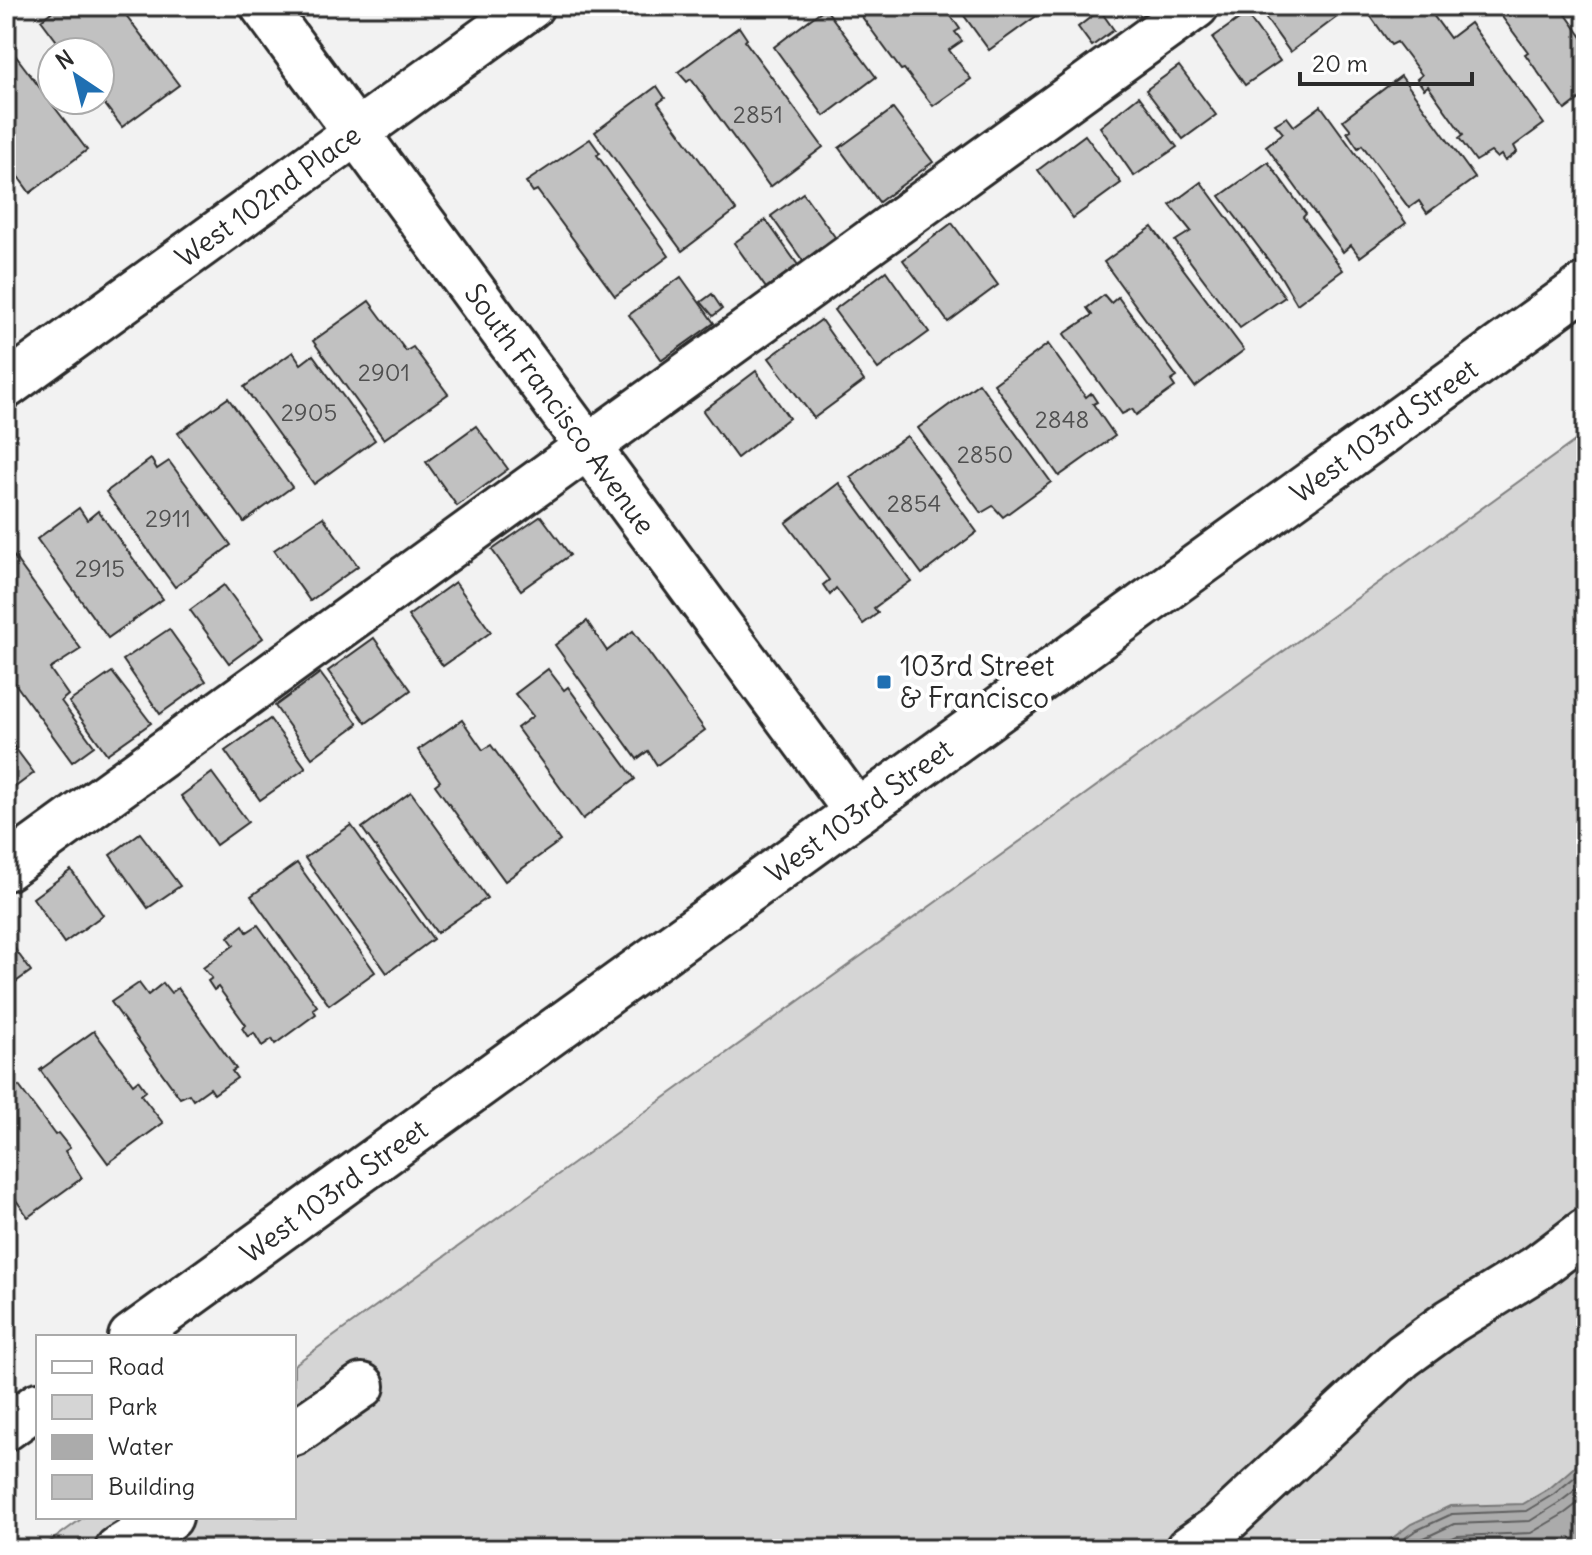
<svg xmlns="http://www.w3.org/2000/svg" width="1592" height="1555" font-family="Delius,sans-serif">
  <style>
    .green { fill: #d5d5d5; stroke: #808080; stroke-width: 2 }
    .water { fill: #ababab; stroke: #787878; stroke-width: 2 }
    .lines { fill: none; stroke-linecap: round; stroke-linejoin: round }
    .shore { stroke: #5e5e5e; stroke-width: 2 }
    .building { fill: #c1c1c1; stroke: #2b2b2b; stroke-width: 2 }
    .minor-casing { stroke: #2b2b2b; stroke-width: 50 }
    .major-casing { stroke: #2b2b2b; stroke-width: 50 }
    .minor { stroke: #fff; stroke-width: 44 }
    .major { stroke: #fff; stroke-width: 44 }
    .poi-dot { fill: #1f6fb2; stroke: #fff; stroke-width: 3 }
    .labels { text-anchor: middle; stroke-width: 8; stroke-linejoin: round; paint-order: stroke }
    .number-label { font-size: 24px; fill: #505050 }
    .street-label { font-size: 28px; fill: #2b2b2b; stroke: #fff }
    .poi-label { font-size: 28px; fill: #2b2b2b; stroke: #fff; text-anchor: start }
  </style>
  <rect width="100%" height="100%" fill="#f2f2f2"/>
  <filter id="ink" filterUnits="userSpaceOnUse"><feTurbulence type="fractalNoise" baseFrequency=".0125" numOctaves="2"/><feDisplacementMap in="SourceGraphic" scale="16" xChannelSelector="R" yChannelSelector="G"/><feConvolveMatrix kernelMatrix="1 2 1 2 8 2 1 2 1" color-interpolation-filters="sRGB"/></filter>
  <g filter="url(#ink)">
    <path class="green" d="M1586,433V1549H40L84,1517H294V1365Z"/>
    <path class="water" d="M1586,1457V1549H1378L1411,1524L1450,1506L1523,1504L1550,1488Z"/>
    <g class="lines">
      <g class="shore">
        <path d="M1389,1549L1415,1531L1452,1514L1526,1511L1554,1494L1586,1468"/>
        <path d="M1407,1549L1420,1540L1454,1524L1530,1521L1560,1502L1586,1482"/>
        <path d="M1429,1549L1457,1536L1531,1533L1565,1513L1586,1497"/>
      </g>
    </g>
    <g class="building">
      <path d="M59,6H119L179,85L122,127L100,98V52H65L41,20Z"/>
      <path d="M854,6H944L960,29L955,32L962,41L949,50L971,79L933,106L904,69L901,70Z"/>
      <path d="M957,6H1038L1042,12L989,50Z"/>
      <path d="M1257,6H1347L1349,8L1290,52Z"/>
      <path d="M1373,6H1439L1433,15L1450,38L1470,23L1544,124L1514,146L1517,152L1505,161L1501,155L1497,158L1491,152L1476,161L1459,138L1463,135L1428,86L1424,89L1417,79L1422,75L1397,42L1391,45L1367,11Z"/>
      <path d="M1494,6H1560L1586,43V94L1565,110L1525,54L1528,52Z"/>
      <path d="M1575,6H1586V21Z"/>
      <path d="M825,8L876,77L824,116L774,47Z"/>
      <path d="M1100,10L1114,30L1092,46L1078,27Z"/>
      <path d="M1246,14L1280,61L1245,85L1212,38Z"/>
      <path d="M739,27L747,39L745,41L823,147L770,187L691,79L687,82L678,72Z"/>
      <path d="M6,43L87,150L30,193L6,160Z"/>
      <path d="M1179,66L1216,115L1183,139L1146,90Z"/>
      <path d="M1401,76L1475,178L1427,213L1419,201L1409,208L1362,145L1358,148L1347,132L1351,130L1343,120Z"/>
      <path d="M657,86L665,98L658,103L736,210L682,251L595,132Z"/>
      <path d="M1139,96L1177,147L1134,176L1100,127Z"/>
      <path d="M1321,106L1406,223L1360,257L1351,245L1343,252L1266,146L1283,133L1275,124L1287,117L1294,126Z"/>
      <path d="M893,109L933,162L879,202L839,148Z"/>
      <path d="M1085,135L1121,183L1073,218L1038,170Z"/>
      <path d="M590,139L600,153L597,155L669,256L615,296L537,190L533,192L526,182Z"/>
      <path d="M1268,162L1306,214L1303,217L1343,270L1297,304L1281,277L1220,196Z"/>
      <path d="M1201,182L1285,297L1240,328L1175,241L1191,231L1170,205Z"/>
      <path d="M803,193L835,237L803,261L771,216Z"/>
      <path d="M766,220L798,265L766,288L734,243Z"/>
      <path d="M952,223L998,285L948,322L903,260Z"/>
      <path d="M1152,227L1244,350L1195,387L1104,262Z"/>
      <path d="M886,271L929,332L878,369L834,310Z"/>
      <path d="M681,277L714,323L662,360L629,315Z"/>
      <path d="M712,294L722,309L713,316L701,302Z"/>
      <path d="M1104,295L1111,303L1118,297L1177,377L1171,381L1175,387L1136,415L1132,409L1122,414L1064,334L1092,315L1087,308Z"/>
      <path d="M369,301L406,351L413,347L448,394L384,439L313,341Z"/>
      <path d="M821,320L864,381L814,418L769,358Z"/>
      <path d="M1048,344L1086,397L1091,393L1097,402L1093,404L1115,436L1059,476L994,384Z"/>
      <path d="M293,352L301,364L313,355L375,440L314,484L244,387Z"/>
      <path d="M756,371L789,418L737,458L703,411Z"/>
      <path d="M979,383L1051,482L1003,517L993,506L981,513L918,428Z"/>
      <path d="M228,398L292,487L244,522L178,433Z"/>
      <path d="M476,426L508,469L457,506L426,462Z"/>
      <path d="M907,436L977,532L922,574L850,477Z"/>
      <path d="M151,459L157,469L169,461L231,545L175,587L106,492Z"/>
      <path d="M839,483L911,581L874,608L878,613L863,624L836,588L830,595L823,585L829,580L786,523Z"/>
      <path d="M79,508L87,520L98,511L163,599L108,638L37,539Z"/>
      <path d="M541,516L570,555L521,590L492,550Z"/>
      <path d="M323,517L358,566L310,601L274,550Z"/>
      <path d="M7,547L81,649L50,669L68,695L61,701L94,746L72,762L6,671Z"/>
      <path d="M455,582L491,632L443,666L408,616Z"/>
      <path d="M224,585L263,638L229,663L190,610Z"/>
      <path d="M587,621L607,651L633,631L705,730L657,765L648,751L637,759L555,645Z"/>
      <path d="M169,629L206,681L160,714L123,660Z"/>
      <path d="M374,638L411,690L366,723L328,671Z"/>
      <path d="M548,669L564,690L568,687L635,779L583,819L517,728L533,716L515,694Z"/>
      <path d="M112,672L151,723L107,754L69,702Z"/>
      <path d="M320,673L358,724L312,758L275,706Z"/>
      <path d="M270,719L306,768L260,800L225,751Z"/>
      <path d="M462,720L483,750L491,745L560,841L505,881L435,785L440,781L418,750Z"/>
      <path d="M13,745L34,773L6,794V750Z"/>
      <path d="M212,773L248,822L216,845L181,796Z"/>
      <path d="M411,792L487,898L437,933L362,828Z"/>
      <path d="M351,825L433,939L387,973L305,858Z"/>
      <path d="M140,833L180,886L148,908L110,855Z"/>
      <path d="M297,863L375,972L329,1005L251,896Z"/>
      <path d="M71,870L103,915L64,943L33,898Z"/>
      <path d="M243,925L247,932L258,925L317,1006L313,1009L316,1014L275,1044L272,1039L262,1046L254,1033L248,1037L242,1028L246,1025L218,987L214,990L208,981L212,978L203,968L234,945L228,937Z"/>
      <path d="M6,937L31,971L6,989Z"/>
      <path d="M139,983L148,995L163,983L171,993L178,988L236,1069L232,1071L237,1078L214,1094L210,1088L193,1100L189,1094L180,1098L111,1002Z"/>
      <path d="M94,1031L133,1084L138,1080L146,1091L141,1095L163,1123L108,1163L40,1070Z"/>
      <path d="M19,1086L55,1135L58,1133L70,1148L65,1151L82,1178L28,1217L6,1186V1095Z"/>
      <path d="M6,1215L16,1229L6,1235Z"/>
    </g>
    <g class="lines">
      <g class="minor-casing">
        <g id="minor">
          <path d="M263,6L857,812"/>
          <path d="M6,386L531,6"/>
          <path d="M6,868L1196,6"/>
          <path d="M294,1433L362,1386"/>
          <path d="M118,1549L170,1517"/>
          <path d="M1188,1549L1220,1526L1403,1356L1451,1321L1537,1268L1586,1231"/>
        </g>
      </g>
      <g class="major-casing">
        <g id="major">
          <path d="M131,1337L1586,285"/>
          <path d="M6,1428L38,1405"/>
        </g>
      </g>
      <use href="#minor" class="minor"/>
      <use href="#major" class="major"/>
    </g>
  </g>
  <rect class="poi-dot" x="876" y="674" width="16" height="16" rx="4"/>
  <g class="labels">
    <g class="number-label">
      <text x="758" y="123">2851</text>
      <text x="384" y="381">2901</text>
      <text x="309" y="421">2905</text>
      <text x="1062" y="428">2848</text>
      <text x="985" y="463">2850</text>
      <text x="914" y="512">2854</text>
      <text x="168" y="527">2911</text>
      <text x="100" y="577">2915</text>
    </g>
    <g class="street-label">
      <text transform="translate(268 196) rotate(-36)" y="10">West 102nd Place</text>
      <text transform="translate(560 409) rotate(54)" y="10">South Francisco Avenue</text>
      <text transform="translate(1384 431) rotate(-36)" y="10">West 103rd Street</text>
      <text transform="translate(859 811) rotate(-36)" y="10">West 103rd Street</text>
      <text transform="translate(334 1191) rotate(-36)" y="10">West 103rd Street</text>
    </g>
    <g class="poi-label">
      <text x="900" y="676">103rd Street<tspan x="900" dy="32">&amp; Francisco</tspan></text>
    </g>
  </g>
  <rect width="1592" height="1555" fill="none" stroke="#fff" stroke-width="32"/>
  <rect x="16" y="16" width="1560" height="1523" fill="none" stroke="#2b2b2b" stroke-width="3" filter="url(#ink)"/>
  <rect x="36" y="1335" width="260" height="184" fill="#ffffff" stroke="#aaaaaa" stroke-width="2"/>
  <rect x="52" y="1361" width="40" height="12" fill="#ffffff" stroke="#aaaaaa" stroke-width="2"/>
  <text x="108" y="1375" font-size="24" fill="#2b2b2b">Road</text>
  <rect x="52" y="1395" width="40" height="24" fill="#d5d5d5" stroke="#aaaaaa" stroke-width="2"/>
  <text x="108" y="1415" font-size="24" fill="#2b2b2b">Park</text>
  <rect x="52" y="1435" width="40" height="24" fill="#ababab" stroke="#aaaaaa" stroke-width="2"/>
  <text x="108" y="1455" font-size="24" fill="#2b2b2b">Water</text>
  <rect x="52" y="1475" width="40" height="24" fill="#c1c1c1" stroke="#aaaaaa" stroke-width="2"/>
  <text x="108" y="1495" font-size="24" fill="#2b2b2b">Building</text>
  <g transform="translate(76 76) rotate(325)"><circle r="38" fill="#ffffff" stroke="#aaaaaa" stroke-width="2"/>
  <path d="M0-6L14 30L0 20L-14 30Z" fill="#1f6fb2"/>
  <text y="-12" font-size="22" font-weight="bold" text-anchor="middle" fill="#2b2b2b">N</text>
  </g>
  <path d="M1300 72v12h172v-12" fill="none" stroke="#2b2b2b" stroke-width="4"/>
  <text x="1312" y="72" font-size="24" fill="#2b2b2b" stroke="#ffffff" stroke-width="6" paint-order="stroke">20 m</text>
</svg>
